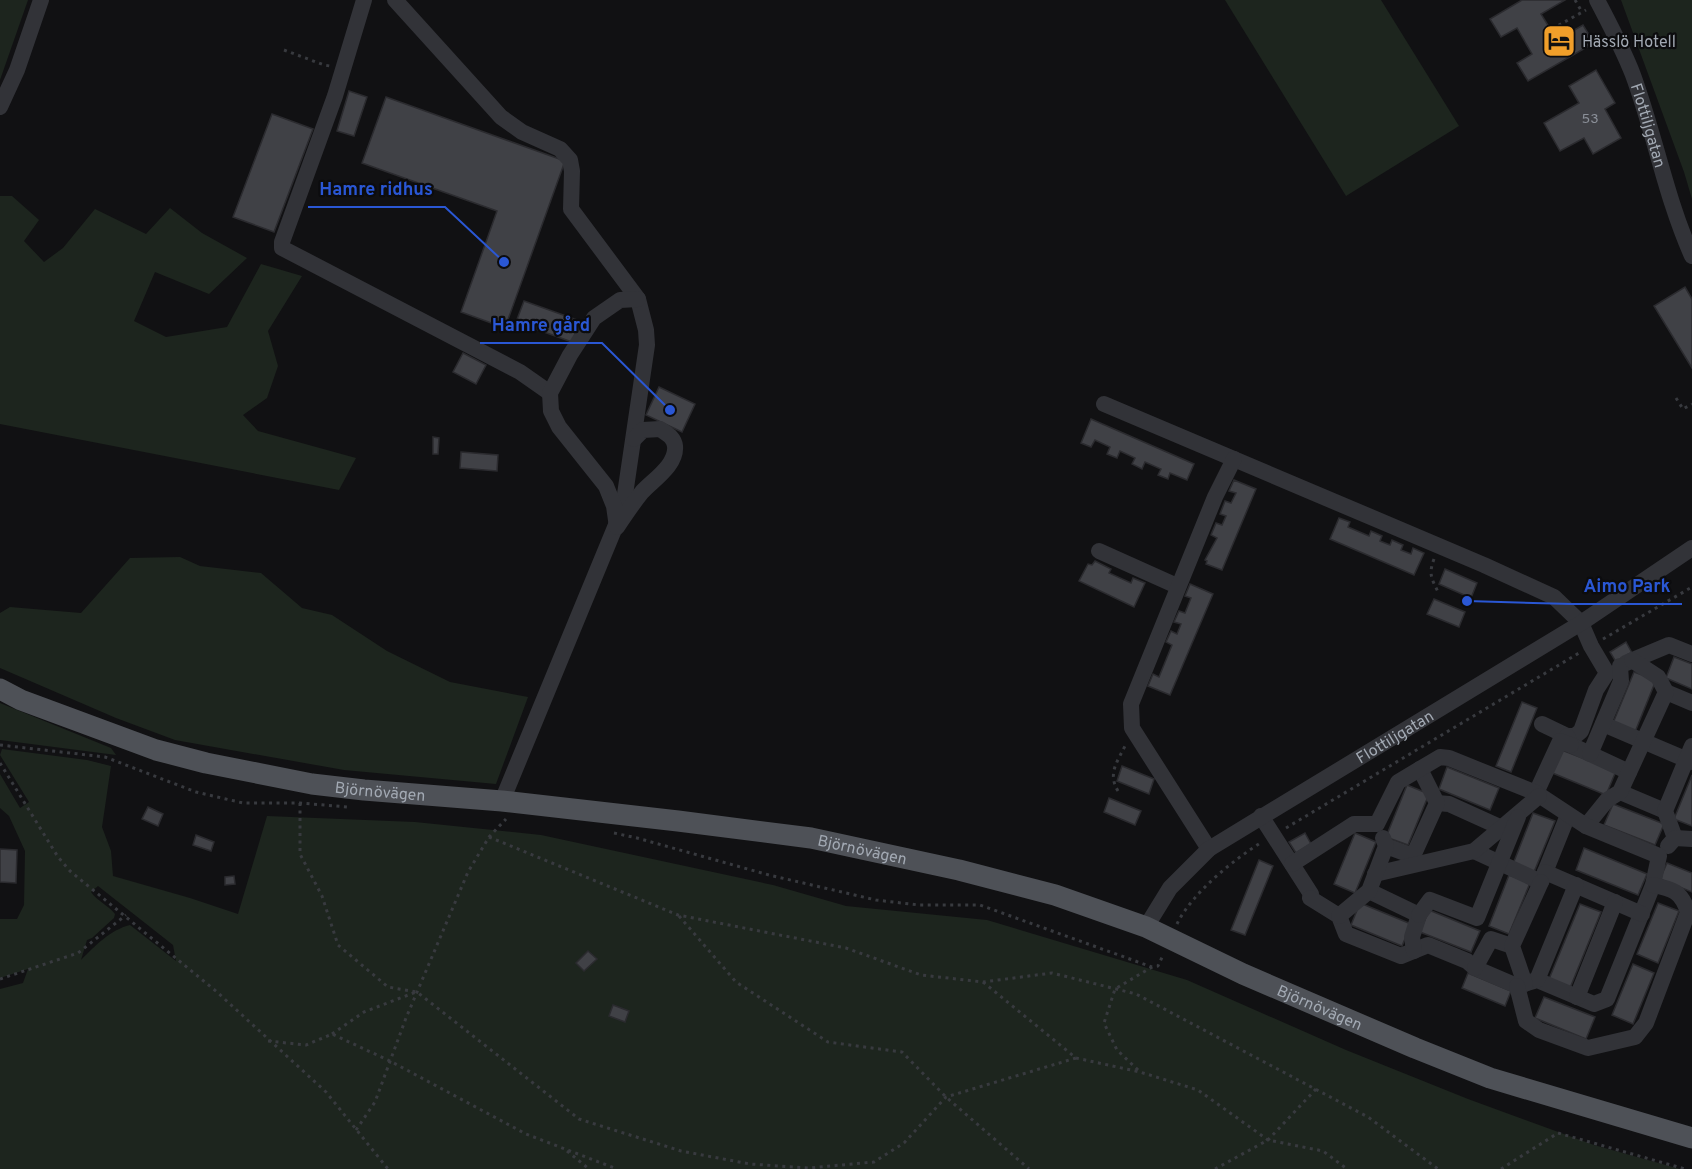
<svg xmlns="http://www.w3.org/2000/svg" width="1692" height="1169" font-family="Overpass,sans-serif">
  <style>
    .green { fill: #1d251e; fill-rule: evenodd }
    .building { fill: #404146; stroke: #2b2b2f; stroke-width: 1.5 }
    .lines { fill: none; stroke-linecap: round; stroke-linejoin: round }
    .path { stroke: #383a3f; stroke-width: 3; stroke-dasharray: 3 4.5; stroke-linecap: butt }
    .minor { stroke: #323338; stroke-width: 16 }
    .major { stroke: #4e5157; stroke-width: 21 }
    .labels { text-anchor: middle; stroke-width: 4.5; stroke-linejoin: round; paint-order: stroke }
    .number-label { font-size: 14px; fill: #8a8f98 }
    .poi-label { font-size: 16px; fill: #a2a9b3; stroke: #0c0c0e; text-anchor: start }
    .street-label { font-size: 16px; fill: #a2a9b3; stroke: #0c0c0e }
    .leader { fill: none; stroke: #2a57d4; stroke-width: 2 }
    .callout-dot { fill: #2a57d4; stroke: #0c0c0e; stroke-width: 2 }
    .callout-label { font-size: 18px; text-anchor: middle; font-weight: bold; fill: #2a57d4; stroke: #0c0c0e; stroke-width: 4.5; stroke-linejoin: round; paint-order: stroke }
  </style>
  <rect width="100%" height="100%" fill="#111113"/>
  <g class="green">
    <path d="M0,0H28L0,80Z"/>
    <path d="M1225,0H1381L1459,126L1346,196Z"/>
    <path d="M1621,0H1692V199L1684,172Z"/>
    <path d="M0,196H12L39,220L24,241L44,262L63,248L95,209L146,234L170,208L202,233L247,258L209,294L155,272L134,321L166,337L227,327L261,264L302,276L268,331L278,366L267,398L243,415L258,431L356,458L339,490L0,424Z"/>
    <path d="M180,557L200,566L261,573L302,608L332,615L387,651L450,682L528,697L496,784L344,770L175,740L116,718L0,668V613L10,607L81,613L130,558Z"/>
    <path d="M0,703L111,748L116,755L0,740Z"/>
    <path d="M2,749L87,760L111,766L102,827L111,851L113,876L190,898L238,914L267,816L415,822L541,835L773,885L846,906L987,920L1187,980L1346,1050L1468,1099L1594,1145L1680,1169H0V989L23,983L28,969L0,978V919H17L24,905L25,851L9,816L0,808V774L20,808L29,802L0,755ZM98,886L173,945L176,961L130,925C110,930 95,946 81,960L87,940L92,938L114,918L115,914C108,905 97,901 91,892Z"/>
  </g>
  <g class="building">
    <path d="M1522,0H1565L1541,14L1557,40L1583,25L1594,43L1528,81L1517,63L1532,54L1517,28L1501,37L1490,19Z"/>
    <path d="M1596,70L1615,103L1605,109L1621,138L1593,154L1584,138L1560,151L1544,123L1579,103L1569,86Z"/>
    <path d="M349,91L367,97L354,136L337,131Z"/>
    <path d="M386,97L565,161L505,328L461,312L497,211L362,163Z"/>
    <path d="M272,114L313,129L274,232L233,217Z"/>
    <path d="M1685,287L1692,299V368L1654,306Z"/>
    <path d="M524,301L580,321L572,342L516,322Z"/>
    <path d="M463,353L486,365L476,384L453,372Z"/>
    <path d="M659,387L695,404L682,432L646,415Z"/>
    <path d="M1091,419L1194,464L1187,480L1170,473L1168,479L1158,475L1161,469L1145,462L1142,469L1132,464L1135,458L1120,451L1117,458L1107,454L1110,447L1095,440L1091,447L1081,443Z"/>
    <path d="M433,437L439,438L438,454H433Z"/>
    <path d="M461,452L498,455L497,471L460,468Z"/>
    <path d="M1234,480L1256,489L1222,570L1206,564L1207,561L1205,560L1217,538L1211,535L1216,523L1222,525L1226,516L1220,514L1225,501L1231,503L1236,493L1229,491Z"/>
    <path d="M1339,518L1350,522L1348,527L1369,536L1371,531L1382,536L1380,541L1390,545L1392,540L1403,545L1401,550L1411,554L1413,548L1424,553L1414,575L1330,539Z"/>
    <path d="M1095,561L1111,569L1109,573L1131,583L1133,578L1145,583L1134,607L1079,581L1088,564L1092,565Z"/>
    <path d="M1445,569L1477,583L1471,598L1439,584Z"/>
    <path d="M1190,584L1213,594L1170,695L1148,686L1153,674L1159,677L1172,645L1166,642L1171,631L1177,634L1181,624L1174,622L1179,611L1185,613L1191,598L1185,596Z"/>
    <path d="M1434,599L1465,612L1459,627L1427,614Z"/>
    <path d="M1626,642L1632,653L1616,662L1610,652Z"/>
    <path d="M1674,657L1692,664V689L1666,678Z"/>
    <path d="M1634,672L1656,680L1635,732L1613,723Z"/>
    <path d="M1522,702L1537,708L1511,772L1496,766Z"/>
    <path d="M1559,749L1616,771L1606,795L1550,772Z"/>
    <path d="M1122,766L1154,779L1149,794L1117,781Z"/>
    <path d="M1447,767L1499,788L1490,810L1439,789Z"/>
    <path d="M1692,775V826L1674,819Z"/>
    <path d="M1407,785L1429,794L1408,845L1386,837Z"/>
    <path d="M1109,798L1141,811L1135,825L1104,812Z"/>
    <path d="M1613,804L1664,824L1655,845L1604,825Z"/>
    <path d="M148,807L163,814L158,826L142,819Z"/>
    <path d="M1533,813L1555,821L1534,872L1513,864Z"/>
    <path d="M1305,833L1311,844L1296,853L1289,842Z"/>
    <path d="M1355,833L1376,842L1355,893L1334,884Z"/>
    <path d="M196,835L214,842L211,851L193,845Z"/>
    <path d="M1584,848L1647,874L1638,895L1576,870Z"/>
    <path d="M0,849L17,850L16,883L0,882Z"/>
    <path d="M1259,860L1273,866L1245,935L1231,930Z"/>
    <path d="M1667,863L1692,873V892L1660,879Z"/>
    <path d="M1509,875L1530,883L1509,934L1489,926Z"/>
    <path d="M234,876L235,884L225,885V877Z"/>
    <path d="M1360,903L1411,924L1402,946L1351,925Z"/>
    <path d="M1658,903L1679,911L1658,963L1637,954Z"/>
    <path d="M1580,904L1601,912L1570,988L1549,979Z"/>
    <path d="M1429,910L1480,931L1471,952L1420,932Z"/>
    <path d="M588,951L597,959L584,971L576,963Z"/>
    <path d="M1633,964L1654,973L1633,1024L1612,1015Z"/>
    <path d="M1468,973L1511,991L1505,1006L1462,988Z"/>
    <path d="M1544,997L1595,1017L1586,1039L1535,1018Z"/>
    <path d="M613,1005L629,1011L625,1022L609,1016Z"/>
  </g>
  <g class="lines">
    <g class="path">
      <path d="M1575,0L1582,12"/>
      <path d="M1552,29L1586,10"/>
      <path d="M284,50L324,65L330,66"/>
      <path d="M1676,398L1683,409L1692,404"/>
      <path d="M1434,559C1428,575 1432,579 1439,594"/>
      <path d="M1603,639L1692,587"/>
      <path d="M0,745L105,757L196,792L243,803H300L348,807"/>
      <path d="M0,763L58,857L70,871L217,992L326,1092L388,1169"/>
      <path d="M1118,791C1107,773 1118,761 1126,744"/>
      <path d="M300,803V854L322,896L338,945L388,987L417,992L579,1119L681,1151L750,1164L809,1168L874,1162L904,1143L946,1097L1076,1058"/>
      <path d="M1286,828L1579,653"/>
      <path d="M614,833L637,838L769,875L876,900L919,905H980L1152,967L1158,966L1163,955"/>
      <path d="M489,837L678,915L846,948L921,975L983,982L1052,973L1136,994L1368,1117L1438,1169"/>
      <path d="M679,916L736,982L828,1042L902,1052L946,1097L1029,1169"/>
      <path d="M1177,924C1192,893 1233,860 1262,842"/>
      <path d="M0,979L78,953L126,915"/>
      <path d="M983,982L1076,1058L1140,1072L1198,1090L1268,1140L1323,1151L1347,1169"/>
      <path d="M332,1034L364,1012L416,992"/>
      <path d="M268,1041L306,1045L332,1034L390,1061L526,1134L617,1169"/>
      <path d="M1138,1070L1117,1050L1104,1023L1115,989L1152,967"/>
      <path d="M356,1130L375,1102L406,1018L468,872L489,837L506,819"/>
      <path d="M567,1151L589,1169"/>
      <path d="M1215,1169L1268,1140L1316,1089"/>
      <path d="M1501,1169L1558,1133L1685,1169"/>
    </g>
    <g class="minor">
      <path d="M364,0L335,96L282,242V248L520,372L550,393"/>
      <path d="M395,0L501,117L522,132L560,149L570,160L572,171L571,209L638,299L646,330L647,345L623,508L502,801"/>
      <path id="s1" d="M1597,0C1610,25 1623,49 1633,75C1655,135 1666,198 1692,256"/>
      <path d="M0,107L17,70L41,0"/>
      <path d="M1104,404L1484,565L1554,597L1581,623L1591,646L1607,673L1596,690L1581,731L1575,736H1567L1542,724"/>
      <path d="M634,439L643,430L660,429C667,434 674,437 675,446C677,465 653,480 642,492C633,503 625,515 617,527L614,506L606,486L559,427L551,411L550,393L570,355L594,318L620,300L638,299"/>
      <path d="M1099,551L1177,586"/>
      <path d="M1626,663L1669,645L1692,654"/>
      <path d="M1666,692L1692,703"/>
      <path d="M1603,724L1692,762"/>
      <path d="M1567,736L1571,745L1629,772"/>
      <path d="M1590,754L1621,681L1620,666"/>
      <path d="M1620,792L1665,811"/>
      <path d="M1536,793L1560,741L1571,745"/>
      <path d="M1437,803L1449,804L1502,828"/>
      <path d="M1261,816L1311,894"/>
      <path d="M1586,826L1607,800L1620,792L1666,692L1658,677L1632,660"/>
      <path d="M1675,838L1665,811L1692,746"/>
      <path d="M1386,846L1413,856L1437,803L1420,769"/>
      <path d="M1668,846L1675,838L1692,839"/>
      <path d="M1209,849L1132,728L1131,704L1215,497L1234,459"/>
      <path d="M1474,851L1541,882L1568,815"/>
      <path d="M1292,864L1354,824H1377L1398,782L1440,757L1449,758L1536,793L1586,826L1659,856L1653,885L1607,999L1594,1004L1537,980L1517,986L1475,968L1467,961L1428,945L1401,956L1346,934L1339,916L1310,898"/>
      <path d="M1545,872L1642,914"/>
      <path d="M1375,874L1474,851L1539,796"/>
      <path d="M1369,891L1419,915L1412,937L1414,951"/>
      <path d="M1419,915L1430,900L1477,918L1518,817"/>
      <path d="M1339,916L1369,891L1386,846L1383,838"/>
      <path id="s2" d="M1146,927L1170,888L1209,849L1581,623L1692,548"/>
      <path d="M1475,968L1491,939L1512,946"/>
      <path d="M1537,980L1576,885"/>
      <path d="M1525,984L1512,946L1541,882"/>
      <path d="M1517,986L1526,1021L1539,1030L1588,1048L1635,1037L1646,1023L1688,912C1681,891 1673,889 1653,885"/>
      <path d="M1577,997L1615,902"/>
    </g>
    <path class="major" id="s3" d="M0,689L21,700L156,750L206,763L312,784L364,790L502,801L678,821L811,838L959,870L1055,895L1146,927L1243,974L1415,1048L1490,1078L1692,1138"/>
  </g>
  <defs>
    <g id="hotel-square" transform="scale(1.725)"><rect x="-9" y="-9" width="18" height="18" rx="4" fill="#f19f2a" stroke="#0c0c0e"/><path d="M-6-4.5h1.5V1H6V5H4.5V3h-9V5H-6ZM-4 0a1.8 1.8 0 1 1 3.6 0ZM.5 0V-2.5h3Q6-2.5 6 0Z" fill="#111"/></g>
  </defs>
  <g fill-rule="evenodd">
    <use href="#hotel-square" x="1559" y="41"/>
  </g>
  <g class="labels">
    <g class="number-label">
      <text x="1590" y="123">53</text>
    </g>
    <g class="poi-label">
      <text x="1582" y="47">Hässlö Hotell</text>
    </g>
    <g class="street-label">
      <text dy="6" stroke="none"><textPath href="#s1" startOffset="136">Flottiljgatan</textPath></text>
      <text dy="6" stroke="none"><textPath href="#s2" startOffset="318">Flottiljgatan</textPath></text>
      <text dy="6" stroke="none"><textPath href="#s3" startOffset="396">Björnövägen</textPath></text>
      <text dy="6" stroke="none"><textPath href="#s3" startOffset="882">Björnövägen</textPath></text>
      <text dy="6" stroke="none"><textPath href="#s3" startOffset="1368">Björnövägen</textPath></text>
    </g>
  </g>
  <path class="leader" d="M504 262L445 207H308M670 410L602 343H480M1467 601L1571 604H1682"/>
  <g class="callout-dot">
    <circle cx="504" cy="262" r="6"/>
    <circle cx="670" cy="410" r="6"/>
    <circle cx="1467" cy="601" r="6"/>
  </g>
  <g class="callout-label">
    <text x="376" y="195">Hamre ridhus</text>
    <text x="541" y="331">Hamre gård</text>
    <text x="1627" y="592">Aimo Park</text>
  </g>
</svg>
